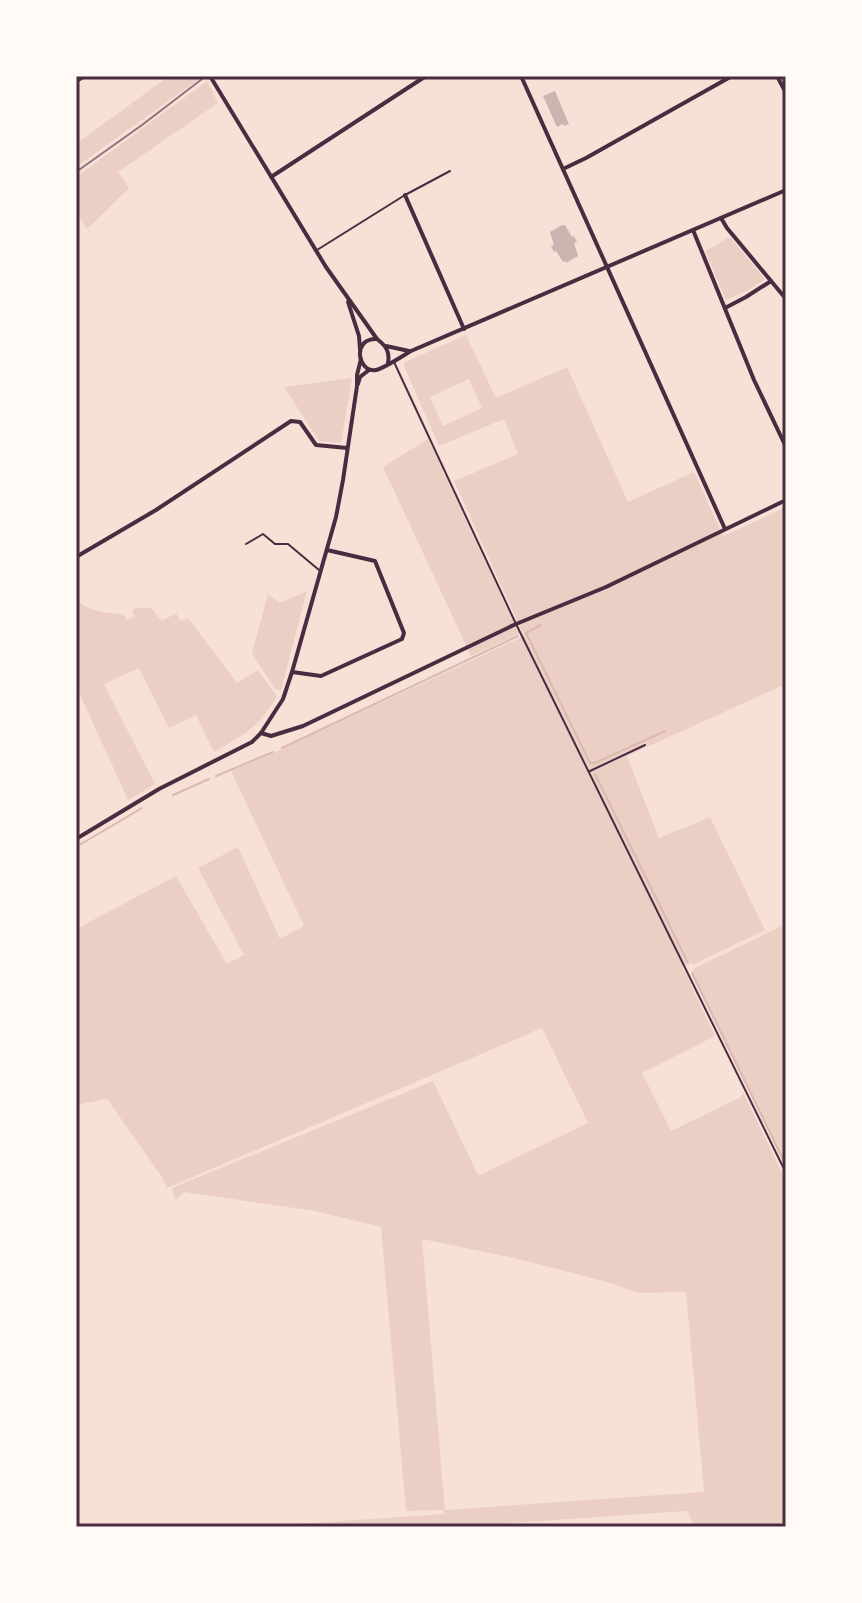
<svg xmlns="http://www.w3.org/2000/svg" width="862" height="1603" font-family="Figtree,sans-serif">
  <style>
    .green { fill: #ebcfc5; fill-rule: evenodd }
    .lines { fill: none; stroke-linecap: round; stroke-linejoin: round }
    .stream { stroke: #dcb8b0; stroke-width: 2 }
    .building { fill: #ccb4b1 }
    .service { stroke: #4a2c40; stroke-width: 2 }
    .minor { stroke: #4a2c40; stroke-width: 4 }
    .tertiary { stroke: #4a2c40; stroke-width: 4 }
    .rail { stroke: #8f747c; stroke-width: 2 }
    .neatline { fill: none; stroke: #4a2c40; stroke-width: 3 }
  </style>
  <rect width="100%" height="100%" fill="#f7e1d7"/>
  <g class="green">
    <path d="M169,76L202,77L76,167V144Z"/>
    <path d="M207,81L218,103L118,172L129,188L87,229L76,212V177Z"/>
    <path d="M730,237L765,279L747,291L726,300L705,251Z"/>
    <path d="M466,335L496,398L567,367L628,502L694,472L723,536L786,507V684L627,756L659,838L710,817L765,930L694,964L690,963L682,966L715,1036L642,1073L671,1131L741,1097L743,1092L786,1181V1527H695L687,1511L510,1523L511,1527H254L445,1514L444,1510L406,1511L381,1227L315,1211L184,1192L175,1200L172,1188L433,1081L478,1175H480L588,1123L542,1028L167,1188L162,1177L107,1099L76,1105V929L176,876L227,964L244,955L198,868L238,847L280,939L304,926L231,771L280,750L524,636L454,481L518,454L504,419L439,446L404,366L405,362ZM469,379L482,408L443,426L430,397ZM422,1239L514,1258L611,1283L637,1293L686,1292L704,1492L445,1510Z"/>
    <path d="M352,378L341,443L319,441L284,387Z"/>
    <path d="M428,439L519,634L471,656L383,467Z"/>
    <path d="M307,591L281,690L275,689L252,653L268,594L280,603Z"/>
    <path d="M76,599C90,612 105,613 123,614L127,620L135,616L132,610L136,608H151L162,621L176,613L181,621L188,618L237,683L258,670L277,697C257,728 246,734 214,752L196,715L169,728L139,668L104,684L155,784L128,800L76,686Z"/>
    <path d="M786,924V1163L784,1164L692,976L693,969Z"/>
  </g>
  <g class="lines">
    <g class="stream">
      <path d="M541,625L526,633L590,763H595L665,731"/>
      <path d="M282,748L518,636"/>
      <path d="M595,774L688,963"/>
      <path d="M216,776L273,752"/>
      <path d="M173,795L209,779"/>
      <path d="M76,847L142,808"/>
      <path d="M692,973L784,1161"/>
    </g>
  </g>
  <g class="building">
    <path d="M555,91L568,122L569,124L564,126L563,124L557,127L543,96Z"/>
    <path d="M562,225H565L572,237L574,236L577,242L574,243L578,256L566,263V261L563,262L556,251L554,252L551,246L554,245L550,232Z"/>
  </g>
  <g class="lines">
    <g class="service">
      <path d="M317,250L405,195L450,171"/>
      <path d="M394,362L516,624L786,1173"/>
      <path d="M246,544L263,534L275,544H288L319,570"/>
      <path d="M590,771L645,745"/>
    </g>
    <g class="minor">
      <path d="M210,76L326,267L377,339"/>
      <path d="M521,76L725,529"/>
      <path d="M777,76L786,93"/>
      <path d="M76,81L85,76"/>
      <path d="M563,169L586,158L732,76"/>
      <path d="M271,177L426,76"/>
      <path d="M405,195L464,329"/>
      <path d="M721,218L727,228L786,299"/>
      <path d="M693,230L754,380L786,447"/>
      <path d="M348,302L359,336L360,349"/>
      <path d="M725,308L746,297L771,281"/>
      <path d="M76,557L156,510L291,421L300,422L316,445L347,448"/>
      <path d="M292,672L321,676L402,639L404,633L375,561L327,550"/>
      <path d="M261,733L271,736L303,726L516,624L606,587L786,500"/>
    </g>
    <g class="tertiary">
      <path d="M386,346L409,351"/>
      <path d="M388,363C390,351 386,346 377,339C351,338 358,373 376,370C383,369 404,355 411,351L786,190"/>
      <path d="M358,384L360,377L369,370"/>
      <path d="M76,839L159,789L252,742L261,733L283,699L292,672L336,517L343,480L357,386V375L361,359"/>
    </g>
    <path class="rail" d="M76,172L142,125L206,76"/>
  </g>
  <rect width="862" height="1603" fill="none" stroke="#fffaf5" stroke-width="156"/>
  <rect x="78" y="78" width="706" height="1447" class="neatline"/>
</svg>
